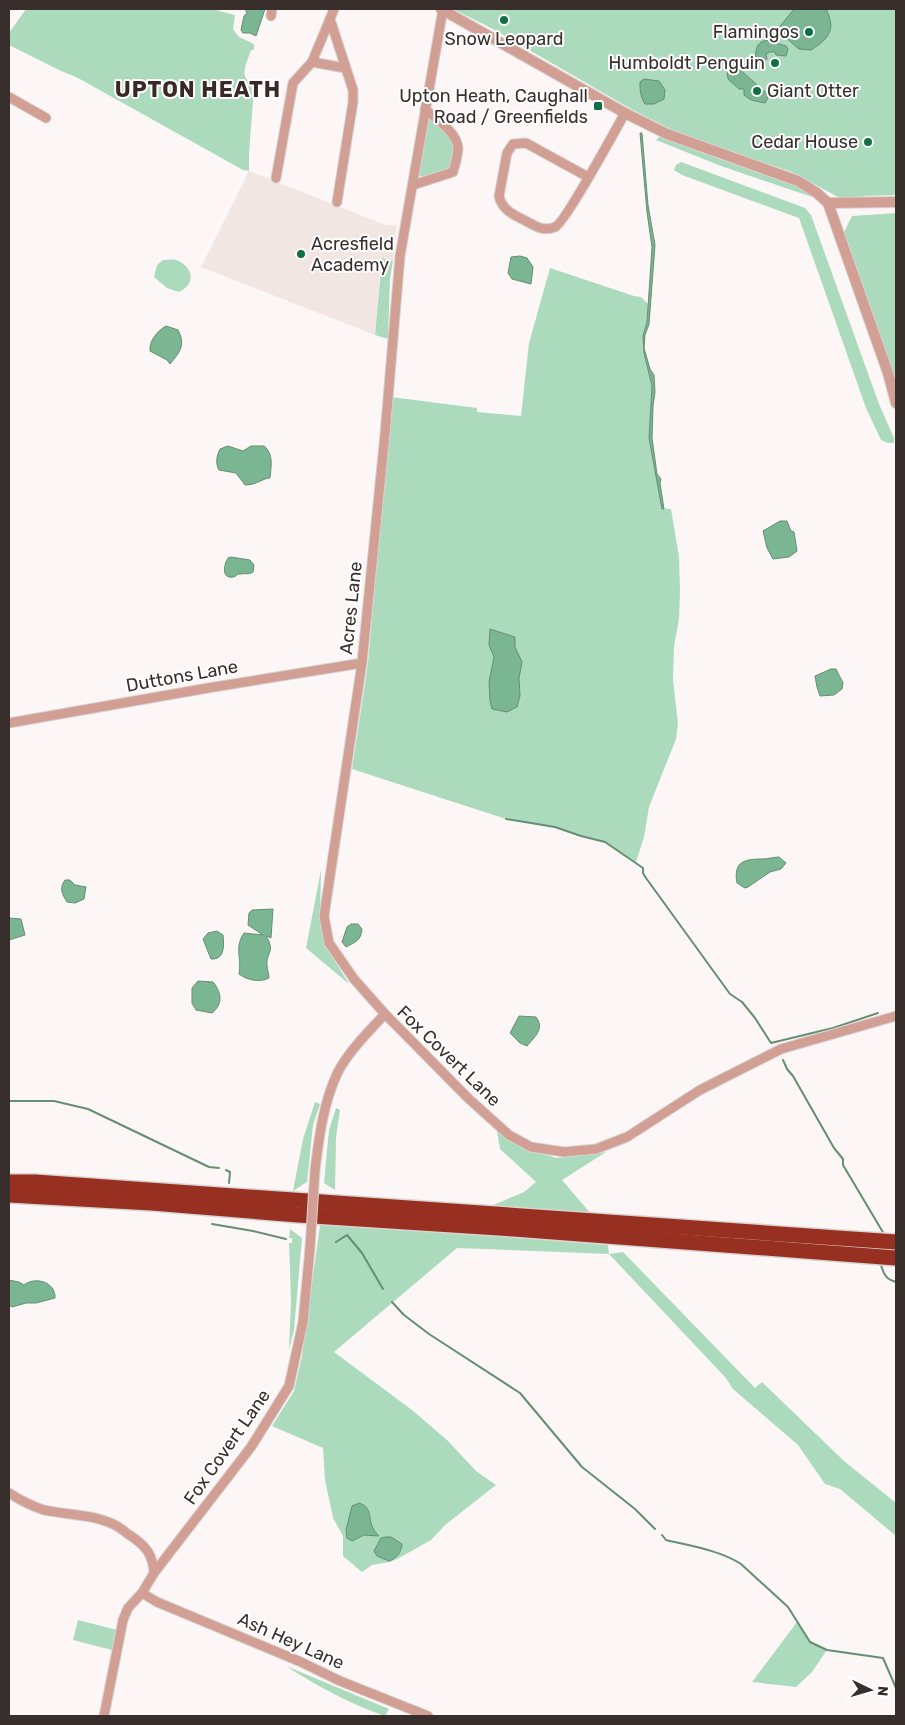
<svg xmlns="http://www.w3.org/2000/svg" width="905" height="1725" font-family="Rubik,sans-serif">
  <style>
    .built { fill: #f2e6e3 }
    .green { fill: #acdabd }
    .water { fill: #79b691; stroke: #668e73 }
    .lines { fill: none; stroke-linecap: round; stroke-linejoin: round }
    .stream { stroke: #668e73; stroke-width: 2 }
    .minor-casing { stroke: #d9d3d2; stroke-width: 11 }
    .tertiary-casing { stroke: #d9d3d2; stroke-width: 12 }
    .motorway-casing { stroke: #d9d3d2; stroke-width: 18 }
    .minor { stroke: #d29f94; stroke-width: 9 }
    .tertiary { stroke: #d29f94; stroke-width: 10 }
    .motorway { stroke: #983021; stroke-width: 15 }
    .minor-bridge-casing { stroke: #d9d3d2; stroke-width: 11; stroke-linecap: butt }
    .minor-bridge { stroke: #d29f94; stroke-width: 9 }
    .poi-dot { fill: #116f44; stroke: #fff; stroke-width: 2 }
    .labels { text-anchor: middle; stroke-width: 4; stroke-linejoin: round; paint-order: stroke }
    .poi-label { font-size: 18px; fill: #382f2d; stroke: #fff; text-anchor: end }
    .street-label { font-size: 18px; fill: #382f2d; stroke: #fff }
    .district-label { font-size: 22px; font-weight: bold; letter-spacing: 1px; fill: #392825; stroke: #fff }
  </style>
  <rect width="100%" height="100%" fill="#fcf7f6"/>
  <path class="built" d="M249,171L363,216L386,225H397L393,261L381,259L375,335L201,267Z"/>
  <g class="green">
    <path d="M26,9H212L235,15L233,29L239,37L254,44V50H251C248,60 237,80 253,82L254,88L249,154V171L243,170L78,78L59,70L9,45V33Z"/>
    <path d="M453,9H896V195L863,196V199L846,200L836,196L792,172L688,138L631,109L491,28Z"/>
    <path d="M433,119L452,138L454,149L450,168L447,170L423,178L419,175L418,170L428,120Z"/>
    <path d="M659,137L797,185L818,199L721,166L656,140Z"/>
    <path d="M681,162L805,208L811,215L879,404L894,438V443H888L881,440L866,408L799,218L682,175L674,170L676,165Z"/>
    <path d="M896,213V387L844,232L852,216Z"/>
    <path d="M382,258L393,261L390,279L388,339L375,335Z"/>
    <path d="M163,260C167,260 172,259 176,260C193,266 197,284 179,292L167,288L154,277L157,265Z"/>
    <path d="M550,268L634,296L641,297L648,304L647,322L643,336L644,353L652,386L649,438L662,508L671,509L679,557L680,591L679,619L674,646L673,680L678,723L676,739L649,807L644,837L636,862L605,842L581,836L555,827L506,819L352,769L368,663L391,397L477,408V412L521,416L529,343Z"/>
    <path d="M321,870L320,924L327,948L349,984L306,948Z"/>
    <path d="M315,1102L320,1104L313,1125L307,1182L293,1191L303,1139Z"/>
    <path d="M336,1108L340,1110L336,1137L335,1190L324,1183L329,1130Z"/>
    <path d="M497,1131L526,1148L556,1158L606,1152L562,1180L592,1215L491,1206L524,1192L536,1182L500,1149Z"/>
    <path d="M320,1225L392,1228L608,1245L609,1254L623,1252L755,1388L762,1382L844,1461L896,1503V1536L840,1489L825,1484L798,1445L733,1389L725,1377L609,1254L457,1248L334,1352L412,1410L447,1440L476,1471L496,1485L445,1525L431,1540L399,1558L390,1562L372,1565L362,1572L343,1556V1536L333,1518L325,1480L323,1448L272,1426L294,1391L302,1356Z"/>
    <path d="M290,1229L302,1238L294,1330L289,1350L291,1300L289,1243H292V1238H289Z"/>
    <path d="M78,1620L117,1630L112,1650L73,1640Z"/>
    <path d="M797,1622L810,1642L827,1650L812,1672L796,1687L752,1682Z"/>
    <path d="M286,1666L389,1709L385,1716C350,1704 317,1686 286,1666Z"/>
  </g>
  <g class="water">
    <path d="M245,9H265L256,36L250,33H243L241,30L244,16L247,13Z"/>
    <path d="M794,9H826C836,29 830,38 811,50L799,49L777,30Z"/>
    <path d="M767,40L786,46L788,49L786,56L776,55L775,52H770L766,54L767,59L765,61H760L756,65C756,54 753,43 767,40Z"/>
    <path d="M736,66L766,93L768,98L765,103L751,100L744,95V89H739L728,79L727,73Z"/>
    <path d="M644,79L659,81L665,90L664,99L654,104H645C640,96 640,90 640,82Z"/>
    <path d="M640,133H642L648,205L655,245L649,324L645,335L644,348L650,369L654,375L655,392L653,406L652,438L657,474L661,479L660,483L664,509H662L649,438L652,386L644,353L643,336L647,322L652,247L647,212Z"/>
    <path d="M520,256L527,258L533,267L531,284L512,279L508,273L511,257Z"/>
    <path d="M166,326L178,330C186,345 180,352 170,364L167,360L150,351C149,341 157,331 166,326Z"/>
    <path d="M228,446L243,451L251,446H264C274,454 271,467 270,478C263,478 257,485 245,485L236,473L219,470C215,463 217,455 220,449Z"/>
    <path d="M780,521H787L791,531L794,532L797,551L789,557L773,559L767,548L763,531Z"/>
    <path d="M231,557L250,560L254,565L253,572C248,575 246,573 241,574C234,574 240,575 233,577C221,579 224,564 228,558Z"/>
    <path d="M490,629L515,637V647L522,662L519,678L520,696L517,707L507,712L492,709L490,701L489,682L494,657L489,645Z"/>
    <path d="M831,669H836L843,683L842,689L834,695L820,696L817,687L815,676Z"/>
    <path d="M779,857L786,863L781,869L770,872L748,887L745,888L737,883C733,861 745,859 763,859C768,859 774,857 779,857Z"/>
    <path d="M65,880H70L75,885L86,887L84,899L75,903L67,902C62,894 59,888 65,880Z"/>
    <path d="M273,909L271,938L266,936C276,952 266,952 267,965C267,970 269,973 269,978C259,983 247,980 239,974C242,958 234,948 244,933L263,935L248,925L249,913L252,910Z"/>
    <path d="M9,918L21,919L25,935L9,940Z"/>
    <path d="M351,924H358L362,929C361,941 355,942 346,947L342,942L347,927Z"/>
    <path d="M217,931L223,935C224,945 225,960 211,959L203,939L208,933Z"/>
    <path d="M198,981L213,982C222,993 223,1004 212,1013L196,1010L192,1003V988Z"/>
    <path d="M519,1016L536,1017C545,1029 535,1036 527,1046L520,1043L510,1033Z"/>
    <path d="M9,1280L19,1282L24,1285C35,1276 56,1282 55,1298L36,1303H26L12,1307L9,1305Z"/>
    <path d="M359,1503C374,1508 367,1520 374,1530C375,1532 377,1534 379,1536L364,1535L352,1541L347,1538L346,1530L352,1506Z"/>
    <path d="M386,1537H391L402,1544C401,1553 397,1558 389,1561L377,1556L374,1551L381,1538Z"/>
  </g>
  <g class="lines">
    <g class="stream">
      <path d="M506,819L555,827L581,836L605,842L643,868V873L646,878L730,994L742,1002L755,1018L771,1043L833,1028L878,1013"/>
      <path d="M783,1060L787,1069L793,1076L834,1148L843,1159V1165L884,1234"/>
      <path d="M9,1101H54L88,1109L209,1167L219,1168"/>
      <path d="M226,1170L230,1172L229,1183"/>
      <path d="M212,1224L253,1231L286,1239"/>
      <path d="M336,1242L347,1235L362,1253L383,1289"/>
      <path d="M881,1265C884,1275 886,1279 896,1282"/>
      <path d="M392,1302L404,1315L429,1334L520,1393L582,1467L635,1509L655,1529"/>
      <path d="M662,1535L666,1540C691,1546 719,1550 741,1564L788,1607L810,1642L827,1650L883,1658L896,1688"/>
    </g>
    <g class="minor-casing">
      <g id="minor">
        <path d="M334,9L330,19L353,90V102L337,202"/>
        <path d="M443,9L400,256L385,434L362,663L324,916L329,943L354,979L385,1014L469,1099L509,1135L531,1147L564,1152L596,1149L627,1137L700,1090L781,1049L896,1016"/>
        <path d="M271,16L272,9"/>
        <path d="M312,62L330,19"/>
        <path d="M9,97L46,118"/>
        <path d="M588,177L526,143L513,144L507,153L499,196C502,210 514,215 526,221C535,226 544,232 555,227C565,223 616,129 625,113"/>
        <path d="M276,178L293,83L312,62L345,68"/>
        <path d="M413,185L453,172C455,165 458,156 458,148C457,132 436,119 425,109"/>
        <path d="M9,723L208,688L362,663"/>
        <path d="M315,1170C319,1138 323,1104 337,1074C347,1053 369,1031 385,1014"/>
        <path d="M9,1493C20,1500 31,1506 44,1510C67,1515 93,1514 115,1525C121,1528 126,1533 131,1536C146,1546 153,1555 154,1573"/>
        <path d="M142,1593L157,1602L301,1662L340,1681L428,1716"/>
        <path d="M104,1716L123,1620L128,1608L142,1593L154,1573L251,1447L289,1386L303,1322L310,1248"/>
      </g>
    </g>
    <g class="tertiary-casing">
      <g id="tertiary">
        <path d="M441,9L625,113L667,134L798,181L817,193L828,203L896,202"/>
        <path d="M828,203L888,373L896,403"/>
      </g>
    </g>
    <g class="motorway-casing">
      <g id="motorway">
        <path d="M9,1182H35L896,1242"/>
        <path d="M9,1195L152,1203L298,1215L514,1229L896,1258"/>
      </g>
    </g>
    <use href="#minor" class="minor"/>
    <use href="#tertiary" class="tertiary"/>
    <use href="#motorway" class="motorway"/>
    <g class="minor-bridge-casing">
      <path id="minor-bridge" d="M310,1248L315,1170"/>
    </g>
    <use href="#minor-bridge" class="minor-bridge"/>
  </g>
  <g class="poi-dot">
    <circle cx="504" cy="20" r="5"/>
    <circle cx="809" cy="32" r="5"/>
    <circle cx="775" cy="63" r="5"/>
    <circle cx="757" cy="91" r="5"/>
    <rect x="593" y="101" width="10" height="10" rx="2.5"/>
    <circle cx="868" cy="142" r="5"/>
    <circle cx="301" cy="254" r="5"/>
  </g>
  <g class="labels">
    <g class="poi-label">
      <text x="799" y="38">Flamingos</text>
      <text x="504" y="45" text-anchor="middle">Snow Leopard</text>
      <text x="765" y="69">Humboldt Penguin</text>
      <text x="767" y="97" text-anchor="start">Giant Otter</text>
      <text x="588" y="102">Upton Heath, Caughall<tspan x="588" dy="21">Road / Greenfields</tspan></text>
      <text x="858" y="148">Cedar House</text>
      <text x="311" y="250" text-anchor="start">Acresfield<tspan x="311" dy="21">Academy</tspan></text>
    </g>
    <g class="street-label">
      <text transform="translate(351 608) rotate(-84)" y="6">Acres Lane</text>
      <text transform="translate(182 676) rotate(-10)" y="6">Duttons Lane</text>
      <text transform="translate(449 1056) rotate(44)" y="6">Fox Covert Lane</text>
      <text transform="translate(227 1447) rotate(-55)" y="6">Fox Covert Lane</text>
      <text transform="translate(291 1641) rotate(24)" y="6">Ash Hey Lane</text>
    </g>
    <g class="district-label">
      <text x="198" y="97">UPTON HEATH</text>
    </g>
  </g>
  <rect width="905" height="1725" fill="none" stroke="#382f2d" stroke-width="20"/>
  <g transform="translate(870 1690) rotate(95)" stroke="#ffffff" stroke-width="4" paint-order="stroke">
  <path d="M0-4L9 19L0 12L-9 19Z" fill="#382f2d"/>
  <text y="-8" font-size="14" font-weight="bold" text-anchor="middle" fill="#382f2d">N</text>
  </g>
</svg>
